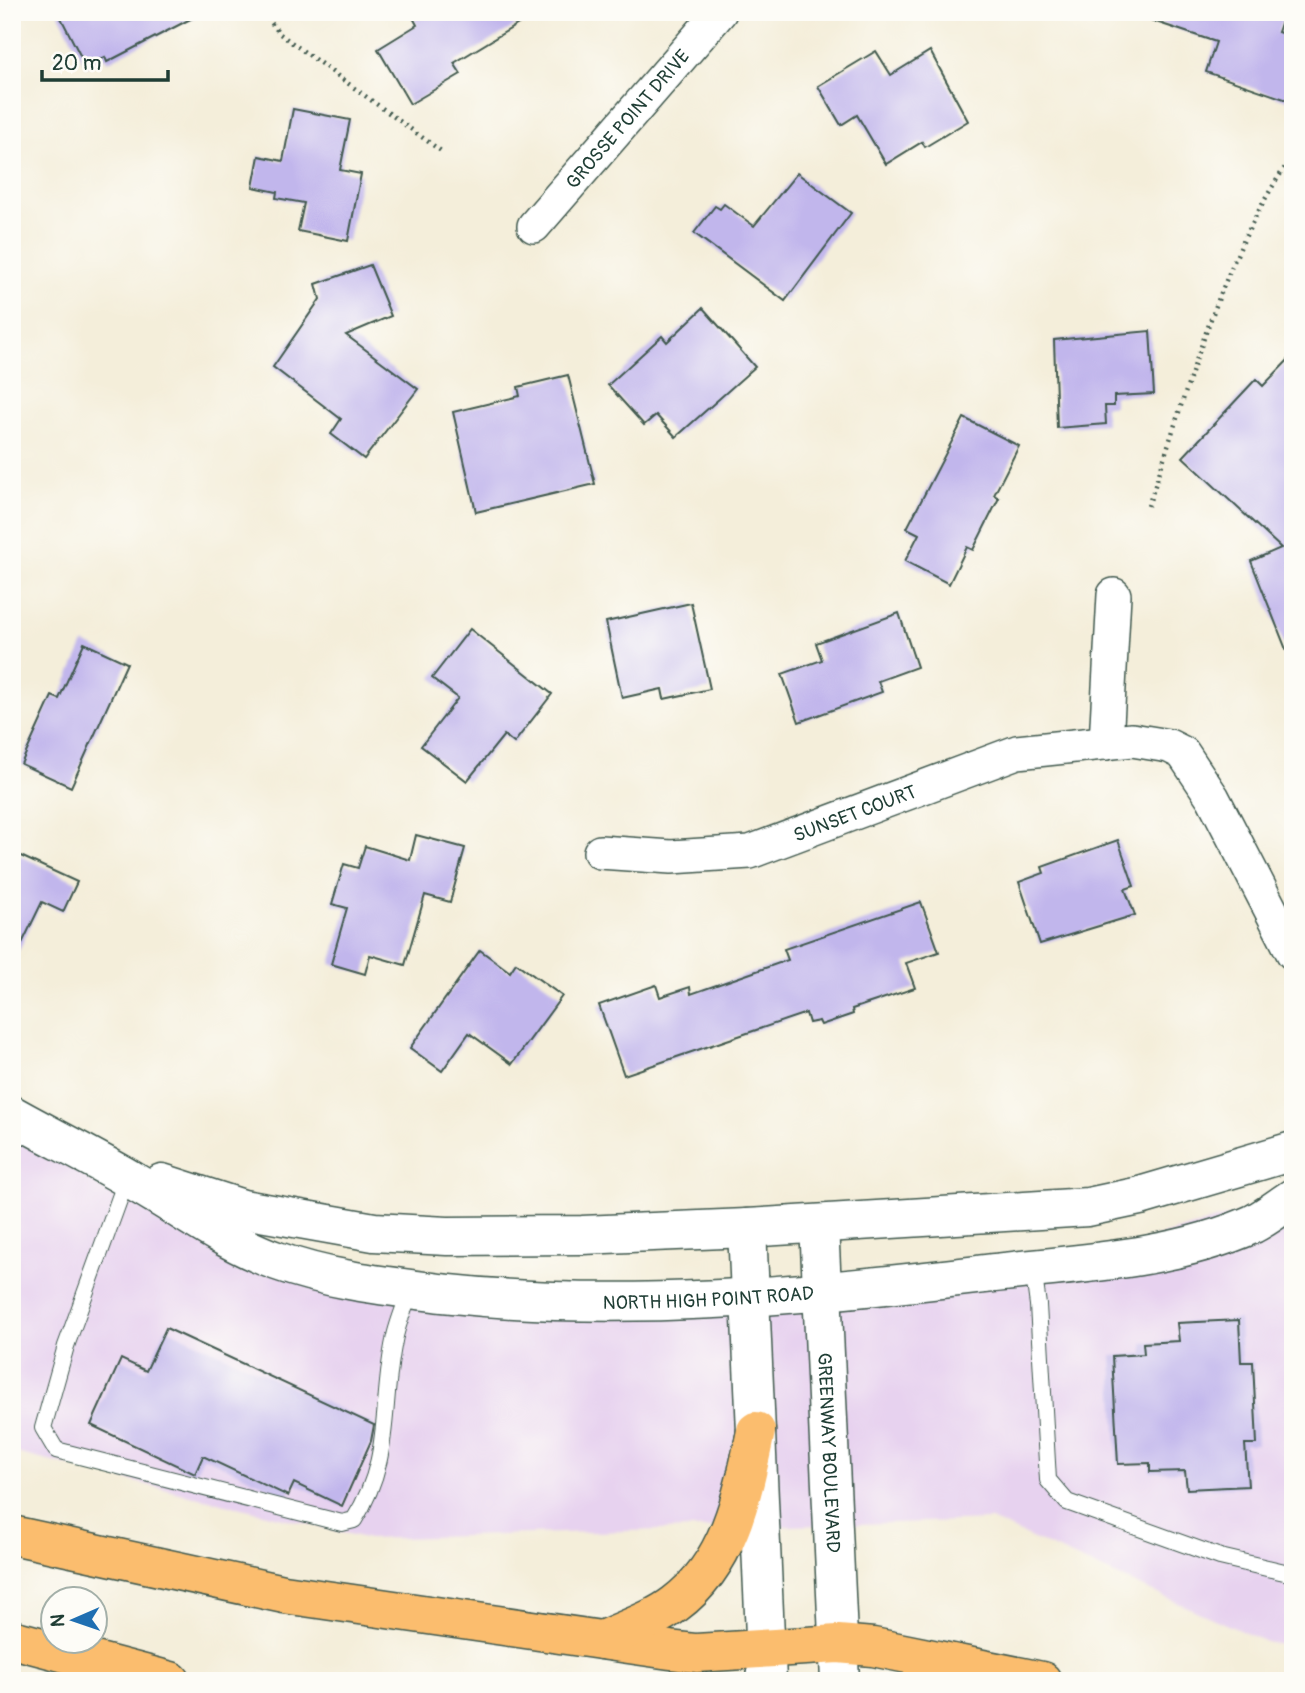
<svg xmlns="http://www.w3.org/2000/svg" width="1305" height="1693" font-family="Pangolin,sans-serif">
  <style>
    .built { fill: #e7d2ef }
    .building { fill: #c1b6ec }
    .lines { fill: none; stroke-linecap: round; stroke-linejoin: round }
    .service-casing { stroke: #3f584d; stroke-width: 18 }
    .minor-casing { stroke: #3f584d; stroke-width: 36 }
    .tertiary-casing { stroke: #3f584d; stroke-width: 41 }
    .motorway-casing { stroke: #3f584d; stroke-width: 41 }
    .path { stroke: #3f584d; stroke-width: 4.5; stroke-dasharray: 2 5; stroke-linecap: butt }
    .service { stroke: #fff; stroke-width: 16 }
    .minor { stroke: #fff; stroke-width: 33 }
    .tertiary { stroke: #fff; stroke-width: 38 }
    .motorway { stroke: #fbbd6e; stroke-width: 38 }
    .labels { text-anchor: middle; stroke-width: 5; stroke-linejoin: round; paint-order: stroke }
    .street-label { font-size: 19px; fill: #1f3d34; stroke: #fdfcf7 }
  </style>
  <rect width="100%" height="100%" fill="#fdfcf7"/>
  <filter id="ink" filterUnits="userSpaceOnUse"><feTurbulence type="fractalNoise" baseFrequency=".0143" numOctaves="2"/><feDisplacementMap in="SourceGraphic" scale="14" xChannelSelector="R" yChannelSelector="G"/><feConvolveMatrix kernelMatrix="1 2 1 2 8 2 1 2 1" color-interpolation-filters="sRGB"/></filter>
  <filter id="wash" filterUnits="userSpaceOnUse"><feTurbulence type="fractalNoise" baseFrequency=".00686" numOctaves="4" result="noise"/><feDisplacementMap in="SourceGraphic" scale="28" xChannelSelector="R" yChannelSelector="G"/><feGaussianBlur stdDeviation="1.57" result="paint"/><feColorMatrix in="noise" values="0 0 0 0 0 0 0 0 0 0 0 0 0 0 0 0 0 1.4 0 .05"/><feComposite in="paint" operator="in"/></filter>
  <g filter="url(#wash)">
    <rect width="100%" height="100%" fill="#f4eeda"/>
    <path class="built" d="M12,1115L203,1225L486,1298L1057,1265L1293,1198V1647L1266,1642L991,1520L369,1539L12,1452Z"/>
    <g id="blocks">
      <g class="building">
        <path d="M58,12H204L107,62L105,57L86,67Z"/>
        <path d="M410,12H538L454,63L461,74L410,104L378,49L417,25Z"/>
        <path d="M1145,12H1285L1278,32L1293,37V102L1206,72L1216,42L1144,18Z"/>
        <path d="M876,51L891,75L930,51L968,121L925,147L922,142L886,164L857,115L841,125L818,86Z"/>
        <path d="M293,109L350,120L340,170L361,174L348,241L298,231L304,203L276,198L277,192L253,187L259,156L283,161Z"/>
        <path d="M797,173L851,213L785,301L694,233L715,206L720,209L724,204L754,226Z"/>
        <path d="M370,265L391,316L346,335L418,389L364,459L331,434L341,419L273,367L320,299L316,284Z"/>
        <path d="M703,308L755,367L676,437L656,415L644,425L608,385L662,336L667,342Z"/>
        <path d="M1150,331L1154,394L1114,396V406H1105L1106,424L1057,428L1054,340Z"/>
        <path d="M1293,355V662H1291L1251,561L1281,548L1183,457L1256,379L1263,386Z"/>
        <path d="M568,375L595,484L476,512L453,412L520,396L518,387Z"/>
        <path d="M964,418L1019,446L994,495L999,498L973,550L967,547L949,584L905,561L919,534L907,528Z"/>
        <path d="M691,603L710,689L664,699L662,689L622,698L606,622Z"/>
        <path d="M899,613L917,667L878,681L882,692L799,722L782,674L822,660L816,643Z"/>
        <path d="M470,629L552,694L514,743L504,735L467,781L421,746L458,698L432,678Z"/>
        <path d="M84,643L127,663L71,787L21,764L52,696L59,699Z"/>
        <path d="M416,835L465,848L450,902L425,895L405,965L370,955L365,974L331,964L347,908L332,904L344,864L358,868L365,846L410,860Z"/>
        <path d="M1118,840L1134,886L1125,889L1135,915L1040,944L1019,882L1044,873L1042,867Z"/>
        <path d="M12,852L77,882L63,912L42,902L12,964Z"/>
        <path d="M921,902L939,952L906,963L915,988L852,1009L853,1014L821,1025L819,1021L809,1023L806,1013L624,1075L599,1005L656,985L660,997L690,987L691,994L788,960L784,949Z"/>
        <path d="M480,950L510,972L516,963L562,996L512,1064L469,1033L442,1071L410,1048Z"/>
        <path d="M1239,1320L1241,1362H1253L1257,1444H1245L1248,1486L1187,1489L1185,1471L1150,1472V1463L1118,1464L1112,1356L1144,1354L1143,1343L1179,1341L1177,1323Z"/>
        <path d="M166,1328L374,1425L371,1441L342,1506L294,1483L288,1496L203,1456L195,1474L91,1425L121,1359L146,1371Z"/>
      </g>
    </g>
  </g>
  <g filter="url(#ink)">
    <use href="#blocks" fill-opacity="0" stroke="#3f584d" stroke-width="2"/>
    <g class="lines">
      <g class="service-casing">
        <g id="service">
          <path d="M127,1178L66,1346L43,1428L56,1450L342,1523L354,1520C393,1458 380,1408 394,1341C397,1324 405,1306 411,1289"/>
          <path d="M1033,1268L1038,1305L1048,1480L1067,1502L1220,1557L1293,1574"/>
        </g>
      </g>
      <g class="minor-casing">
        <g id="minor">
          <path id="s1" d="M534,226L720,12"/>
          <path d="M1106,743L1114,595"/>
          <path id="s2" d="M600,852L671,857L750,852L1017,752L1132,740L1169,746L1183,753L1213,798L1293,953"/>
        </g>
      </g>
      <g class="tertiary-casing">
        <g id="tertiary">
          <path id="s3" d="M12,1115C53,1138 96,1159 136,1183C182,1209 226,1243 277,1261C329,1280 386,1286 441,1293C621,1313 799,1296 977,1275C1065,1264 1172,1261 1253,1224C1267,1217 1280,1206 1293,1198"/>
          <path d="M162,1183L243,1209L374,1232L447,1236L582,1235L747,1228L1088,1207L1140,1196L1293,1151"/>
          <path id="s4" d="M819,1224L840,1681"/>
          <path d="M747,1228L767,1681"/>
        </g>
      </g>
      <g class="motorway-casing">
        <g id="motorway">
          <path d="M12,1535L284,1594L670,1650L696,1653L838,1644L873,1647L1042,1681"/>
          <path d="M12,1639L171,1681"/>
          <path d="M602,1640C626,1629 654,1620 675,1604C730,1563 743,1494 756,1431"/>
        </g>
      </g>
      <g class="path">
        <path d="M263,12L280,34L441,151"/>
        <path d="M1148,506C1187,394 1223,251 1293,156"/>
      </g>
      <use href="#service" class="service"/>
      <use href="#minor" class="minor"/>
      <use href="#tertiary" class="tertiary"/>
      <use href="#motorway" class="motorway"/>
    </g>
  </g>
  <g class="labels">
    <g class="street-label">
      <text dy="7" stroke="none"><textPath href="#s1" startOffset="142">GROSSE POINT DRIVE</textPath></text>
      <text dy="7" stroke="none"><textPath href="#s2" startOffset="262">SUNSET COURT</textPath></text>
      <text dy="7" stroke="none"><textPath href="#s3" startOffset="738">NORTH HIGH POINT ROAD</textPath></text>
      <text dy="7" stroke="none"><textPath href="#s4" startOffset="229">GREENWAY BOULEVARD</textPath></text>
    </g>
  </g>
  <rect width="1305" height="1693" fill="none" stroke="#fdfcf7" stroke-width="42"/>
  <g transform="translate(74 1620) rotate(268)"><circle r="33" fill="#fdfcf7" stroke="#a4b0a9" stroke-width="2"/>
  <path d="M0-5L12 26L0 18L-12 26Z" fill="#1f6fb2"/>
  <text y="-10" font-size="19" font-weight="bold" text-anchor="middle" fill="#1f3d34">N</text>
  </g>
  <path d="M42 70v10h126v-10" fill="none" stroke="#1f3d34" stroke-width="3.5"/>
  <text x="52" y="70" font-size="21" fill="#1f3d34" stroke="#fdfcf7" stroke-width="5" paint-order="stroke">20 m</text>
</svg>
